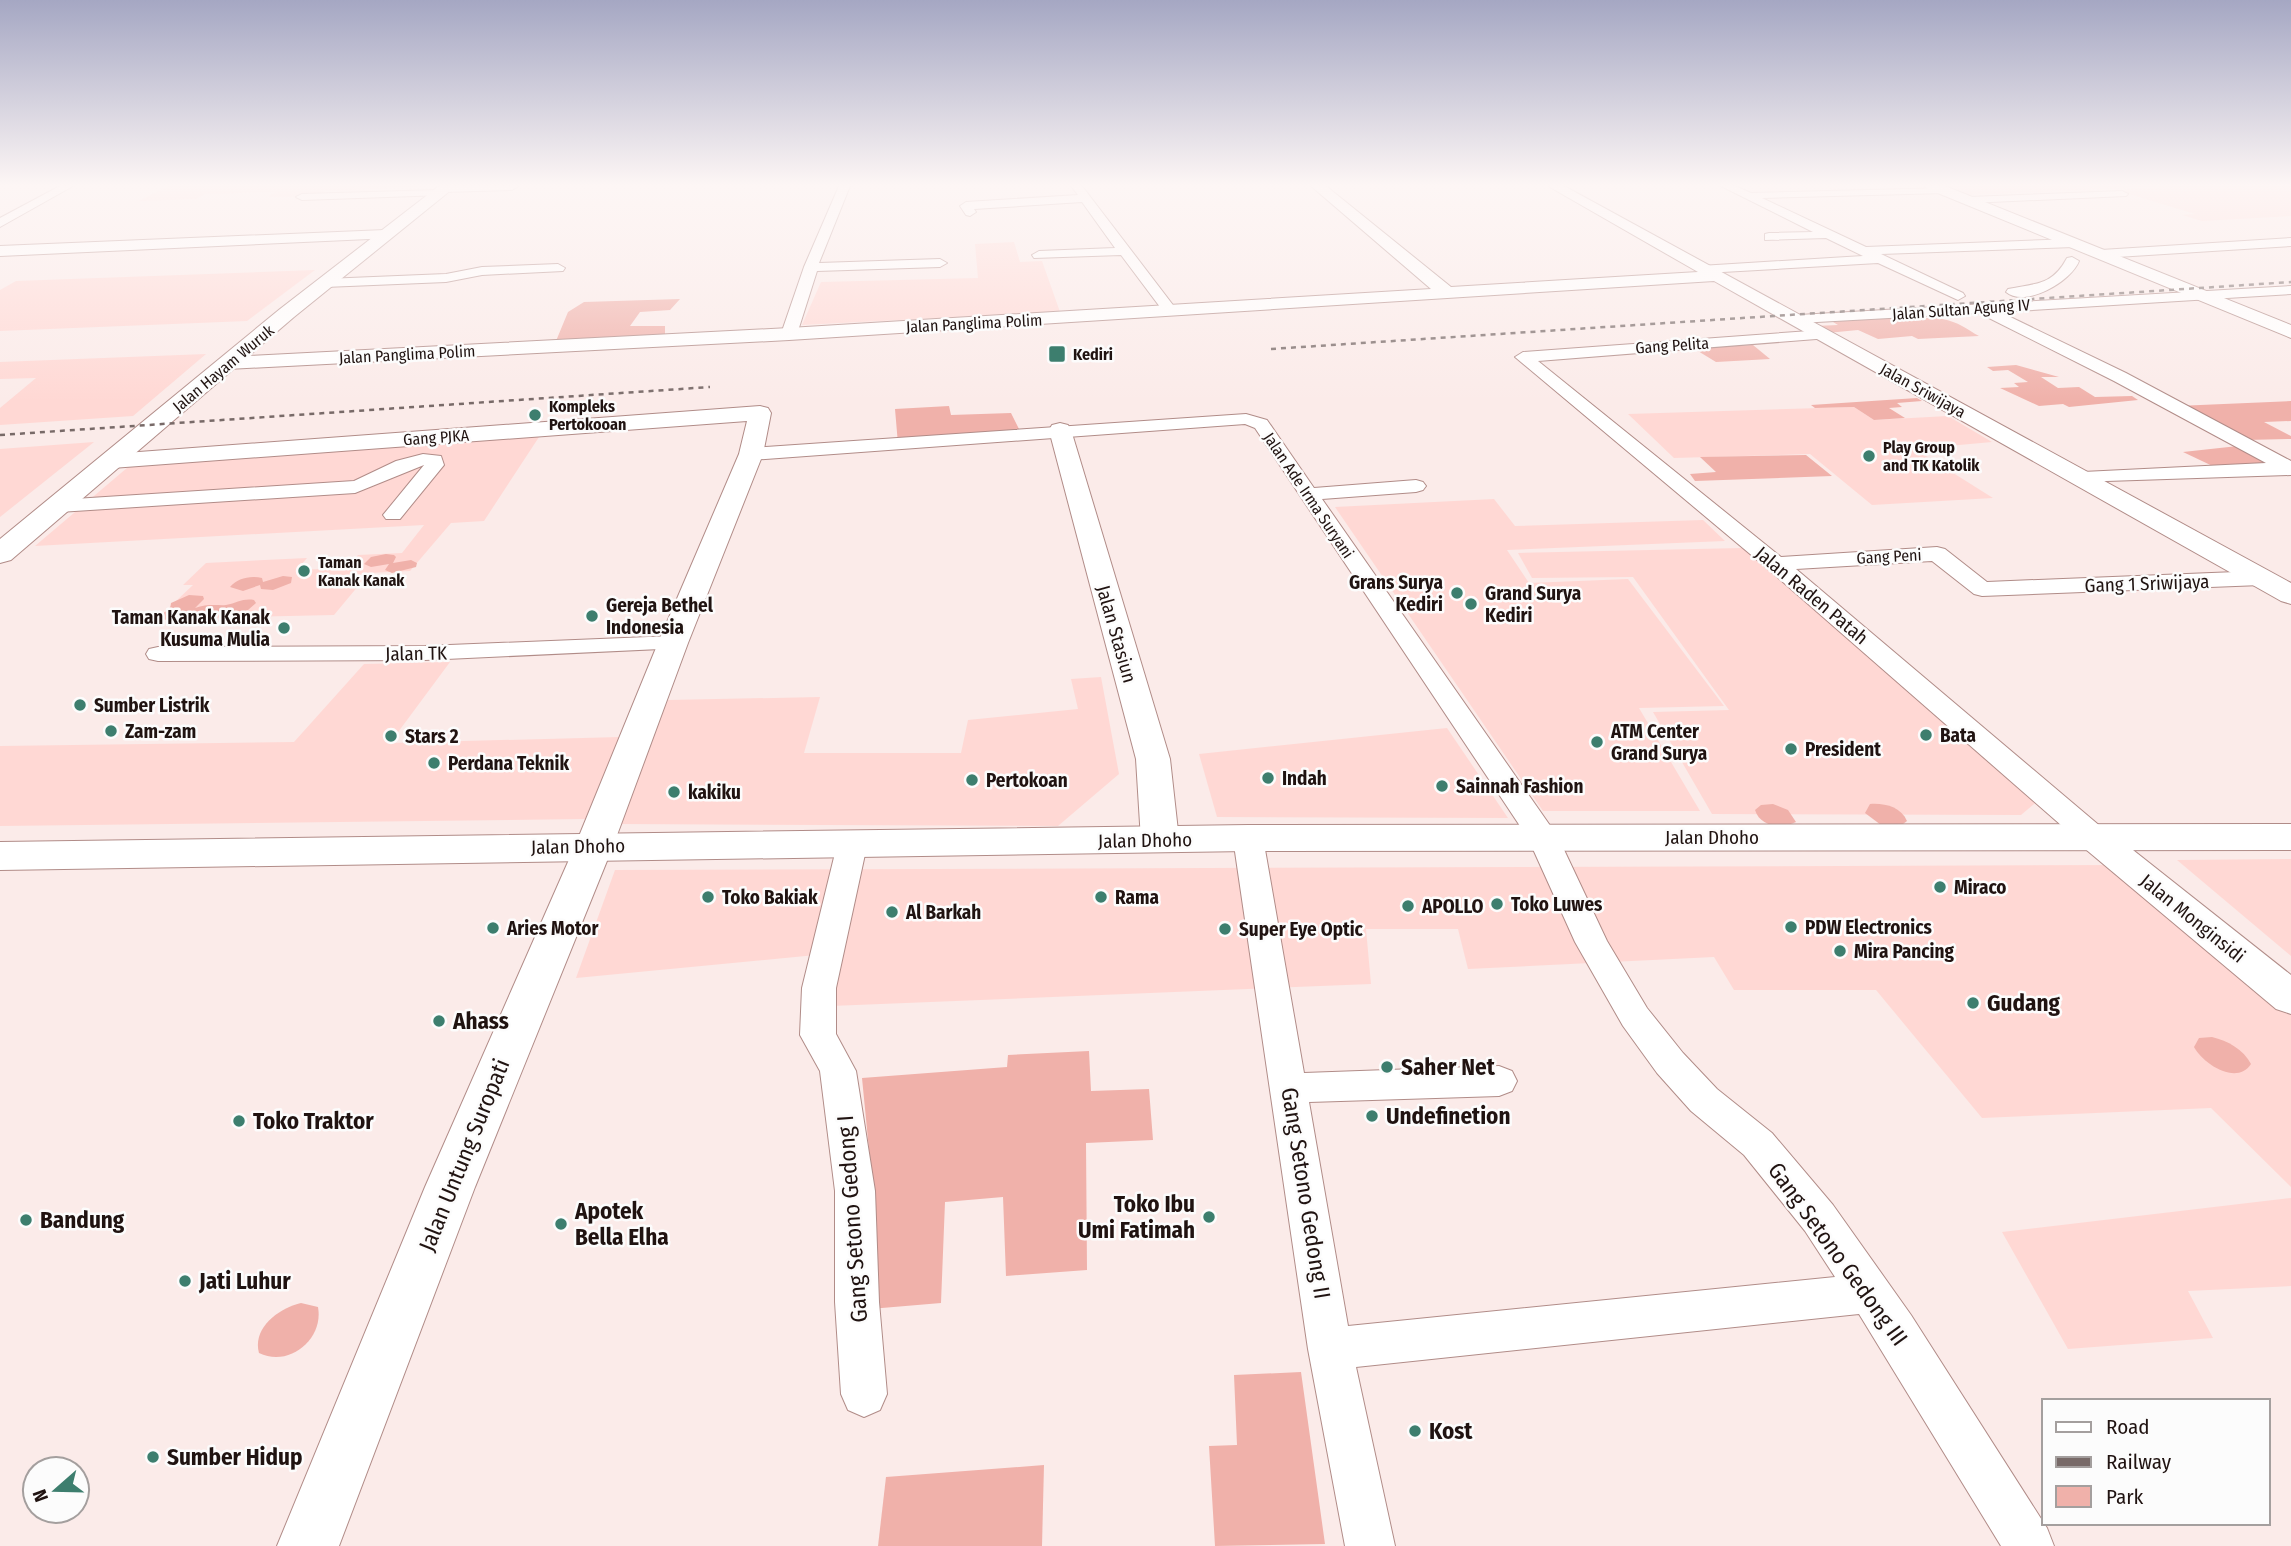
<svg xmlns="http://www.w3.org/2000/svg" width="2291" height="1546" font-family="'Fira Sans Condensed',sans-serif">
  <style>
    .built { fill: #ffd8d4 }
    .green { fill: #f0b1aa }
    .lines { fill: none; stroke-linecap: round; stroke-linejoin: round }
    .minor-casing { stroke: #b18c88; stroke-width: 2 }
    .tertiary-casing { stroke: #b18c88; stroke-width: 2 }
    .secondary-casing { stroke: #b18c88; stroke-width: 2 }
    .minor { fill: #fff; fill-rule: evenodd }
    .tertiary { fill: #fff; fill-rule: evenodd }
    .secondary { fill: #fff; fill-rule: evenodd }
    .rail { stroke: #786a68; stroke-width: 2.5; stroke-dasharray: 5 5; stroke-linecap: butt }
    .poi-dot { fill: #3d7e6e; stroke: #fcfcfc; stroke-width: 2.5 }
    .labels { text-anchor: middle; stroke-width: 5; stroke-linejoin: round; paint-order: stroke }
    .far-street-label { font-size: 16px; fill: #201311; stroke: #fcfcfc }
    .far-poi-label { font-size: 16px; font-weight: bold; fill: #201311; stroke: #fcfcfc; text-anchor: start }
    .poi-label { font-size: 19px; font-weight: bold; fill: #201311; stroke: #fcfcfc; text-anchor: start }
    .street-label { font-size: 19px; fill: #201311; stroke: #fcfcfc }
    .near-poi-label { font-size: 23px; font-weight: bold; fill: #201311; stroke: #fcfcfc; text-anchor: start }
    .near-street-label { font-size: 23px; fill: #201311; stroke: #fcfcfc }
  </style>
  <rect width="100%" height="100%" fill="#fbebe9"/>
  <g class="built">
    <path d="M168,186H430L325,191L319,196L268,197L275,192L205,194L196,199L139,201Z"/>
    <path d="M1942,186H2291V216L2202,221L2182,215L2195,214L2116,190L2172,186L1965,195Z"/>
    <path d="M1014,242L1020,262L1042,261L1060,312L802,325L821,282L978,278L975,244Z"/>
    <path d="M315,270L247,321L0,331V290L16,281Z"/>
    <path d="M206,354L133,416L0,425V408L36,378L0,379V362Z"/>
    <path d="M1854,407L1874,420L1948,416L1992,442L1915,449L1993,498L1872,505L1810,454L1674,458L1628,414Z"/>
    <path d="M541,434L484,521L451,523L410,571L369,573L334,615L157,619L193,585H183L206,563L307,558L297,570L345,568L358,555L402,553L424,525L35,546L134,462Z"/>
    <path d="M94,442L0,517V449Z"/>
    <path d="M1494,499L1515,526L1703,520L1725,541L1507,550L1529,583L1628,579L1724,706L1639,708L1700,811H1543L1335,507Z"/>
    <path d="M1742,548L2041,798L2021,815L1712,814L1653,712L1729,710L1633,577L1532,578L1518,553Z"/>
    <path d="M450,662L390,743L620,737L585,819L0,826V746L294,742L364,664Z"/>
    <path d="M1101,677L1119,774L1058,826L617,824L668,700L820,697L804,753H961L968,720L1078,709L1071,679Z"/>
    <path d="M1447,728L1508,818L1217,817L1199,754Z"/>
    <path d="M2291,859V956L2177,860Z"/>
    <path d="M2128,865L2291,1012V1187L2211,1108L1982,1118L1876,990H1734L1714,957L1468,969L1458,929H1366L1371,984L831,1006L826,954L576,978L615,870Z"/>
    <path d="M2291,1198V1286L2188,1291L2213,1338L2068,1349L2002,1232Z"/>
  </g>
  <g class="green">
    <path d="M680,299L670,310L640,312L630,326H665V336L556,341L568,312L584,302Z"/>
    <path d="M1881,315C1906,327 1919,314 1942,319C1959,322 1966,329 1979,336L1918,339L1912,336L1878,339L1858,330L1827,333L1815,326L1838,325L1833,322Z"/>
    <path d="M1753,345L1770,359L1716,362L1693,348Z"/>
    <path d="M2016,365L2059,377H2041L2058,388L2079,387L2095,397L2132,396L2138,400L2069,407L2063,404L2039,406L2000,388L2019,387L2014,383L2028,382L2008,370L1993,371L1987,367Z"/>
    <path d="M1917,398L1922,401L1897,403L1902,407L1889,408L1905,418L1874,420L1854,407L1815,408L1811,405Z"/>
    <path d="M2291,401V421L2264,422L2291,436V439L2245,440L2177,406Z"/>
    <path d="M949,406L951,415L1011,413L1022,435L898,444L895,409Z"/>
    <path d="M2238,446L2282,467L2221,470L2183,452Z"/>
    <path d="M1806,455L1832,476L1695,481L1690,474L1716,472L1700,457Z"/>
    <path d="M386,554L394,555L396,557L393,563L411,560L417,563L416,567L392,573L385,570L389,564L371,567L364,564L371,557Z"/>
    <path d="M283,576L292,577L291,583L273,590L261,589L260,585L243,591L230,587C237,578 251,575 262,578L263,582Z"/>
    <path d="M189,595L203,596L204,599L195,608C209,603 219,606 226,605C237,603 243,598 254,600L256,603L248,610L235,614L221,611L202,618L189,616L173,621L161,619L162,614L170,609L171,603Z"/>
    <path d="M1773,804L1788,810L1796,822C1782,829 1760,827 1755,810L1761,805Z"/>
    <path d="M1870,804C1885,803 1901,807 1907,821L1899,827L1881,825L1865,813Z"/>
    <path d="M2212,1037C2228,1041 2243,1049 2251,1064C2237,1086 2203,1064 2194,1047L2199,1038Z"/>
    <path d="M1089,1051L1091,1091L1149,1089L1153,1140L1086,1143L1087,1270L1006,1276L1003,1197L945,1202L941,1303L870,1309L875,1211L862,1078L1007,1067L1008,1055Z"/>
    <path d="M301,1303L318,1307C324,1339 289,1368 259,1353C252,1328 279,1308 301,1303Z"/>
    <path d="M1301,1372L1325,1544L1215,1546L1209,1446L1237,1445L1234,1375Z"/>
    <path d="M1044,1465L1042,1546H878L886,1477Z"/>
  </g>
  <g class="lines">
    <g class="minor-casing">
      <g id="minor">
        <path d="M60,186H73L0,227V218Z"/>
        <path d="M839,186H850L819,263L940,259L947,263L940,267L817,271L797,334L794,337H784L781,334L804,267Z"/>
        <path d="M1071,186H1082L1176,309L1178,312L1176,315H1166L1121,255L1034,258L1032,255L1039,251L1115,248L1082,202L974,209L976,212L970,216L966,215L960,206L966,202L1078,195Z"/>
        <path d="M1721,186H1735L1751,193L1949,188L1951,190L1945,193L1762,198L1866,247L2074,239L2080,243L2074,247L1881,254L1963,293L1965,296L1958,300L1878,263L1705,273L1698,269L1700,266L1863,256L1826,238L1765,240V234L1769,233L1813,232Z"/>
        <path d="M439,190L445,193L443,195L302,200L296,197L302,194Z"/>
        <path d="M2122,191L2128,194L2126,196L1969,203L1963,200L1969,197Z"/>
        <path d="M2291,238V246L2101,258L2094,254L2101,250Z"/>
        <path d="M2072,257L2079,261C2071,282 2025,308 2006,292L2008,289C2036,283 2052,286 2067,258Z"/>
        <path d="M558,264L565,268L563,271L482,275L446,282L325,287L318,283L325,279L446,274L482,267Z"/>
        <path d="M2291,286V294L2000,312L2126,373L2291,461V475L2076,482L2073,478L2076,474L2083,472L2266,463L2114,381L1979,313L1799,323L1792,319L1799,315Z"/>
        <path d="M1824,330L1829,332L1832,335L1829,338L1538,361L1781,557L1937,547L1945,549L1987,582L2261,571L2269,573L2272,578L2269,583L2261,585L1982,596L1974,594L1932,561L1796,569L2107,832L2111,839L2107,846L2096,849L2085,846L1768,569L1515,357L1523,352Z"/>
        <path d="M1246,414L1267,420L1314,488L1416,480L1423,482L1426,486L1423,490L1416,492L1322,499L1558,837L1607,941L1647,1008L1683,1053L1717,1089L1772,1133L1833,1205L1911,1315L2047,1528L2054,1546H2001L1859,1314L1356,1367L1395,1546H1345L1308,1349L1233,838L1237,831L1248,828L1259,831L1263,838L1304,1073L1499,1066L1512,1071L1517,1081L1512,1091L1499,1096L1309,1102L1348,1326L1835,1277L1805,1231L1744,1155L1691,1111L1657,1073L1623,1026L1575,942L1528,838L1255,428L1245,424L751,460L742,454L751,448Z"/>
        <path d="M423,454L441,456L444,465L400,519H386L383,515L424,465L355,493L59,512L52,510L49,506L52,502L59,500L354,481L396,461Z"/>
        <path d="M673,636L682,638L685,643L682,648L425,660L158,661L149,659L146,654L149,649L158,647L425,646Z"/>
        <path d="M852,835L863,838L867,845L836,988V1034L856,1071L875,1191L879,1302L887,1394L880,1410L864,1417L848,1410L841,1394L835,1302V1191L820,1071L800,1035L802,988L837,845L841,838Z"/>
      </g>
    </g>
    <g class="tertiary-casing">
      <g id="tertiary">
        <path d="M440,186H519L512,190L445,192L440,191Z"/>
        <path d="M1311,186H1326L1451,287L1698,272L1548,186H1564L2291,583V604L2281,601L1714,281L789,340L228,369L221,367L218,363L221,359L228,357L789,328L1431,289Z"/>
        <path d="M385,230L391,232L393,235L391,238L0,256V246Z"/>
        <path d="M760,406L768,408L771,413L763,454L688,643L613,846L475,1187L339,1546H277L425,1187L575,846L658,643L739,454L747,421L112,468L104,466L100,461L104,456L112,454Z"/>
        <path d="M1060,423L1068,425L1071,430L1170,759L1179,840L1173,849L1160,852L1147,849L1141,840L1136,759L1049,430L1052,425Z"/>
        <path d="M2096,827L2109,831L2291,975V1014L2276,1009L2083,847L2077,839L2083,831Z"/>
      </g>
    </g>
    <g class="secondary-casing">
      <g id="secondary">
        <path d="M439,186H456L294,317L11,560L0,563V539L280,309Z"/>
        <path d="M1925,186H1945L2291,325V338L1928,189Z"/>
        <path d="M2291,824V850L1248,851L0,870V842L1248,825Z"/>
      </g>
    </g>
    <use href="#minor" class="minor"/>
    <use href="#tertiary" class="tertiary"/>
    <use href="#secondary" class="secondary"/>
    <g class="rail">
      <path d="M1271,349L2291,282"/>
      <path d="M0,435L710,387"/>
    </g>
  </g>
  <linearGradient id="sky" x2="0" y2="1"><stop stop-color="#a5a7c3"/><stop offset="0.46" stop-color="#fdf6f5"/><stop offset="1" stop-color="#fdf6f5" stop-opacity="0"/></linearGradient>
  <rect width="2291" height="402" fill="url(#sky)"/>
  <g class="poi-dot">
    <rect x="1048" y="345" width="18" height="18" rx="3.5"/>
    <circle cx="535" cy="415" r="7"/>
    <circle cx="1869" cy="456" r="7"/>
    <circle cx="304" cy="571" r="7"/>
    <circle cx="1457" cy="593" r="7"/>
    <circle cx="1471" cy="604" r="7"/>
    <circle cx="592" cy="616" r="7"/>
    <circle cx="284" cy="628" r="7"/>
    <circle cx="80" cy="705" r="7"/>
    <circle cx="111" cy="731" r="7"/>
    <circle cx="1926" cy="735" r="7"/>
    <circle cx="391" cy="736" r="7"/>
    <circle cx="1597" cy="742" r="7"/>
    <circle cx="1791" cy="749" r="7"/>
    <circle cx="434" cy="763" r="7"/>
    <circle cx="1268" cy="778" r="7"/>
    <circle cx="972" cy="780" r="7"/>
    <circle cx="1442" cy="786" r="7"/>
    <circle cx="674" cy="792" r="7"/>
    <circle cx="1940" cy="887" r="7"/>
    <circle cx="708" cy="897" r="7"/>
    <circle cx="1101" cy="897" r="7"/>
    <circle cx="1497" cy="904" r="7"/>
    <circle cx="1408" cy="906" r="7"/>
    <circle cx="892" cy="912" r="7"/>
    <circle cx="1791" cy="927" r="7"/>
    <circle cx="493" cy="928" r="7"/>
    <circle cx="1225" cy="929" r="7"/>
    <circle cx="1840" cy="951" r="7"/>
    <circle cx="1973" cy="1003" r="7"/>
    <circle cx="439" cy="1021" r="7"/>
    <circle cx="1387" cy="1067" r="7"/>
    <circle cx="1372" cy="1116" r="7"/>
    <circle cx="239" cy="1121" r="7"/>
    <circle cx="1209" cy="1217" r="7"/>
    <circle cx="26" cy="1220" r="7"/>
    <circle cx="561" cy="1224" r="7"/>
    <circle cx="185" cy="1281" r="7"/>
    <circle cx="1415" cy="1431" r="7"/>
    <circle cx="153" cy="1457" r="7"/>
  </g>
  <g class="labels">
    <g class="far-street-label">
      <text transform="translate(1961 309) rotate(-4)" y="6">Jalan Sultan Agung IV</text>
      <text transform="translate(974 323) rotate(-3)" y="6">Jalan Panglima Polim</text>
      <text transform="translate(1672 345) rotate(-4)" y="6">Gang Pelita</text>
      <text transform="translate(407 354) rotate(-3)" y="6">Jalan Panglima Polim</text>
      <text transform="translate(223 368) rotate(-40)" y="6">Jalan Hayam Wuruk</text>
      <text transform="translate(1923 390) rotate(29)" y="6">Jalan Sriwijaya</text>
      <text transform="translate(436 437) rotate(-4)" y="6">Gang PJKA</text>
      <text transform="translate(1309 495) rotate(56)" y="6">Jalan Ade Irma Suryani</text>
      <text transform="translate(1889 556) rotate(-3)" y="6">Gang Peni</text>
    </g>
    <g class="far-poi-label">
      <text x="1073" y="360">Kediri</text>
      <text x="549" y="412">Kompleks<tspan x="549" dy="18">Pertokooan</tspan></text>
      <text x="1883" y="453">Play Group<tspan x="1883" dy="18">and TK Katolik</tspan></text>
      <text x="318" y="568">Taman<tspan x="318" dy="18">Kanak Kanak</tspan></text>
    </g>
    <g class="poi-label">
      <text x="1443" y="589" text-anchor="end">Grans Surya<tspan x="1443" dy="22">Kediri</tspan></text>
      <text x="1485" y="600">Grand Surya<tspan x="1485" dy="22">Kediri</tspan></text>
      <text x="606" y="612">Gereja Bethel<tspan x="606" dy="22">Indonesia</tspan></text>
      <text x="270" y="624" text-anchor="end">Taman Kanak Kanak<tspan x="270" dy="22">Kusuma Mulia</tspan></text>
      <text x="94" y="712">Sumber Listrik</text>
      <text x="125" y="738">Zam-zam</text>
      <text x="1611" y="738">ATM Center<tspan x="1611" dy="22">Grand Surya</tspan></text>
      <text x="1940" y="742">Bata</text>
      <text x="405" y="743">Stars 2</text>
      <text x="1805" y="756">President</text>
      <text x="448" y="770">Perdana Teknik</text>
      <text x="1282" y="785">Indah</text>
      <text x="986" y="787">Pertokoan</text>
      <text x="1456" y="793">Sainnah Fashion</text>
      <text x="688" y="799">kakiku</text>
      <text x="1954" y="894">Miraco</text>
      <text x="722" y="904">Toko Bakiak</text>
      <text x="1115" y="904">Rama</text>
      <text x="1511" y="911">Toko Luwes</text>
      <text x="1422" y="913">APOLLO</text>
      <text x="906" y="919">Al Barkah</text>
      <text x="1805" y="934">PDW Electronics</text>
      <text x="507" y="935">Aries Motor</text>
      <text x="1239" y="936">Super Eye Optic</text>
      <text x="1854" y="958">Mira Pancing</text>
    </g>
    <g class="street-label">
      <text transform="translate(2147 583) rotate(-2)" y="7">Gang 1 Sriwijaya</text>
      <text transform="translate(1812 595) rotate(40)" y="7">Jalan Raden Patah</text>
      <text transform="translate(1117 634) rotate(74)" y="7">Jalan Stasiun</text>
      <text transform="translate(416 653) rotate(-1)" y="7">Jalan TK</text>
      <text x="1712" y="844">Jalan Dhoho</text>
      <text transform="translate(1145 840) rotate(-1)" y="7">Jalan Dhoho</text>
      <text transform="translate(578 846) rotate(-1)" y="7">Jalan Dhoho</text>
      <text transform="translate(2193 918) rotate(39)" y="7">Jalan Monginsidi</text>
    </g>
    <g class="near-poi-label">
      <text x="1987" y="1011">Gudang</text>
      <text x="453" y="1029">Ahass</text>
      <text x="1401" y="1075">Saher Net</text>
      <text x="1386" y="1124">Undefinetion</text>
      <text x="253" y="1129">Toko Traktor</text>
      <text x="1195" y="1212" text-anchor="end">Toko Ibu<tspan x="1195" dy="26">Umi Fatimah</tspan></text>
      <text x="575" y="1219">Apotek<tspan x="575" dy="26">Bella Elha</tspan></text>
      <text x="40" y="1228">Bandung</text>
      <text x="199" y="1289">Jati Luhur</text>
      <text x="1429" y="1439">Kost</text>
      <text x="167" y="1465">Sumber Hidup</text>
    </g>
    <g class="near-street-label">
      <text transform="translate(464 1155) rotate(-68)" y="8">Jalan Untung Suropati</text>
      <text transform="translate(1306 1193) rotate(81)" y="8">Gang Setono Gedong II</text>
      <text transform="translate(852 1219) rotate(-94)" y="8">Gang Setono Gedong I</text>
      <text transform="translate(1838 1254) rotate(54)" y="8">Gang Setono Gedong III</text>
    </g>
  </g>
  <rect x="2042" y="1399" width="228" height="126" fill="#fcfcfc" stroke="#a49f9e" stroke-width="2"/>
  <rect x="2056" y="1422" width="35" height="10" fill="#ffffff" stroke="#a49f9e" stroke-width="2"/>
  <text x="2106" y="1434" font-size="21" fill="#201311">Road</text>
  <rect x="2056" y="1457" width="35" height="10" fill="#786a68" stroke="#a49f9e" stroke-width="2"/>
  <text x="2106" y="1469" font-size="21" fill="#201311">Railway</text>
  <rect x="2056" y="1486" width="35" height="21" fill="#f0b1aa" stroke="#a49f9e" stroke-width="2"/>
  <text x="2106" y="1504" font-size="21" fill="#201311">Park</text>
  <g transform="translate(56 1490) rotate(250)"><circle r="33" fill="#fcfcfc" stroke="#a49f9e" stroke-width="2"/>
  <path d="M0-5L12 26L0 18L-12 26Z" fill="#3d7e6e"/>
  <text y="-10" font-size="19" font-weight="bold" text-anchor="middle" fill="#201311">N</text>
  </g>
</svg>
